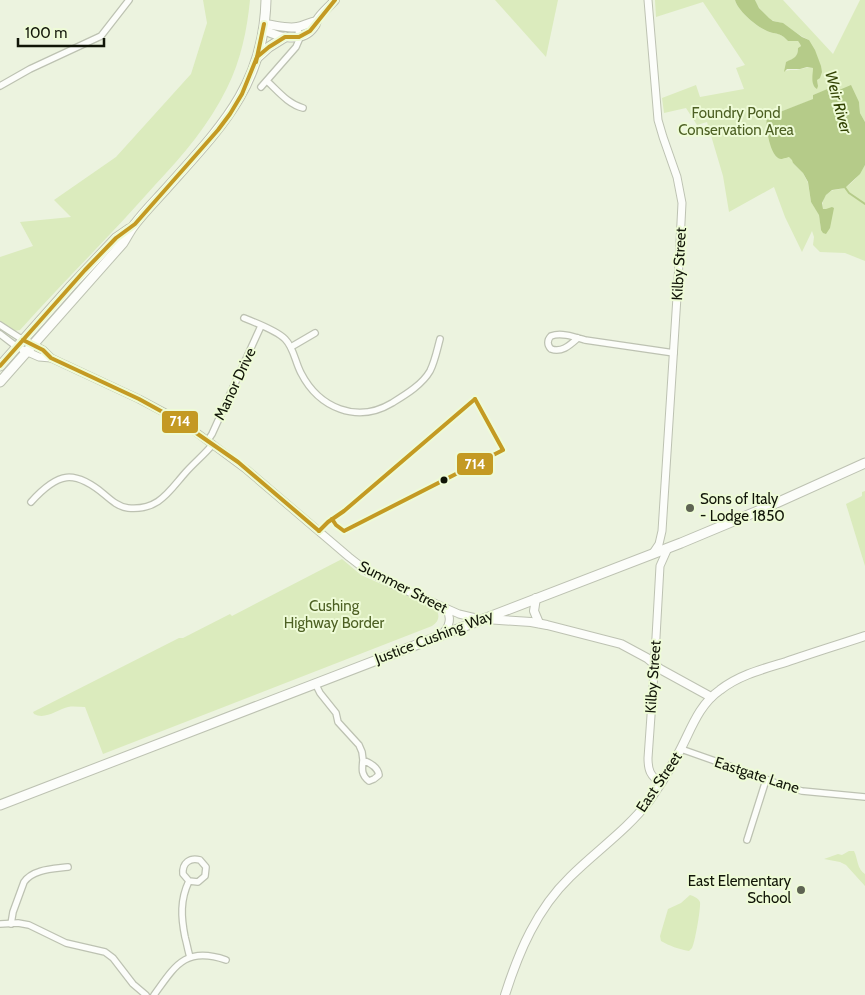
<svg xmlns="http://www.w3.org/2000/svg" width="865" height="995" font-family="Cabin,sans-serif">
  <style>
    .green { fill: #dbebbd }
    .water { fill: #b5cb89 }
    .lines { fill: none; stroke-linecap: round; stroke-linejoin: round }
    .stream { stroke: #b5cb89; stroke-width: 2 }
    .minor-casing { stroke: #bdc2b2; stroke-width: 8 }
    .tertiary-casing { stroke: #bdc2b2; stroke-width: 9 }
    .secondary-casing { stroke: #bdc2b2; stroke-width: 10 }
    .primary-casing { stroke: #bdc2b2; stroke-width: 11 }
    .minor { stroke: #fcfdfa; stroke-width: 5.5 }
    .tertiary { stroke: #fcfdfa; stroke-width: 7 }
    .secondary { stroke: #fcfdfa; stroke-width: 8 }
    .primary { stroke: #fcfdfa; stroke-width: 9 }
    .bus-1-casing { stroke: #eefbd7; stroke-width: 8 }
    .bus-1 { stroke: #c49a23; stroke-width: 4 }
    .bus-dot { fill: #111508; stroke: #eefbd7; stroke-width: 2 }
    .poi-dot { fill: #5e6353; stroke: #eefbd7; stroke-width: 2 }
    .labels { text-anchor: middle; stroke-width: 4; stroke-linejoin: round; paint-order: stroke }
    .park-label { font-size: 15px; fill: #4d6023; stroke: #eefbd7 }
    .street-label { font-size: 15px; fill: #111508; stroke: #eefbd7 }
    .poi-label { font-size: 15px; fill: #111508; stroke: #eefbd7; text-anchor: start }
    .water-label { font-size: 16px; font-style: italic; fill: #304100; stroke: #eefbd7 }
    .line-badge { stroke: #eefbd7; stroke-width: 2 }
    .badge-label { font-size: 14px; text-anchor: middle; font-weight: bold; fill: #fff }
  </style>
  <rect width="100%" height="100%" fill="#ecf3df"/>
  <g class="green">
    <path d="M203,0H250C247,30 241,60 227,88C209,125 183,155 155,185C111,235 64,281 20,330L14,331L0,321V257L33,246L20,222L71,217L54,200L116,157L191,74L207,23Z"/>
    <path d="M495,0H558L546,57Z"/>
    <path d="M655,0H735C738,11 756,26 767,31C777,35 780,32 788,41H798L800,44L801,46L798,48C798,57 794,59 786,62L785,71C790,69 795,71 801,69C806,68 807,67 813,68V74L818,86L809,40C800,36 793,30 785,25C781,22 778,22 774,21C766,18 758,7 755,0H783L833,54L860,0H865V122L860,113L859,102L839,90L837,86L813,95L814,99L767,117L789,156L793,160V163L803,173L808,183L811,202L819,214L821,230L826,209H823C821,201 826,192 834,190C838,189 842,189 846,187C854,182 860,173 865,165V261L845,253L820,252L813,245L814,237L812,231L802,252L785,217L774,187L729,212L723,176L707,122L697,125L686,108L664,113L662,98L696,85L700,97L744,89L736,68L745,65L703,2L656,17Z"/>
    <path d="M865,491V566L846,504L862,496V492Z"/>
    <path d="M342,559L361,575L435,608C440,614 440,621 432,626L103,754L85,707C79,707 74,706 68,707C57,710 45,720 34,714L33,712L179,638H183L230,614L232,616Z"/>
    <path d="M849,851H854C858,859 857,869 865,874V886L846,865L840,862L824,859L838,854L842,855Z"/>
    <path d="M690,895C694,896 698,898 700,902C701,907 695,943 692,948C691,949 690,950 689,951C678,949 670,946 661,941L660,936L668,909L681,903Z"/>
  </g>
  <g class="water">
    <path d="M735,0H755L759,8L769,18L773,21L783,23L802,37L809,40L815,50L821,66L822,72L820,78L817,80L818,86L817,89C810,84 813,75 813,68L807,67L800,69H787L784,72L786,62C794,58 798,57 798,48L801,46L800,44L798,41H788C780,32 777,35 767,31C756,26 738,11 735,0Z"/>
    <path d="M837,85L839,90L851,85L859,102L860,113L865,122V165L860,174L845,188L832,190L826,195L822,203L823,209H826L832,207L834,208L830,228L826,234L823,233L821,230L819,215L811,202L808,182L803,173L793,163L792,160L789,157C789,157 782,159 781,159C770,158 765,125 767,117L813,99V95Z"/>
  </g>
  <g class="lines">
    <path class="stream" d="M844,186L849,193L865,204"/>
    <g class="minor-casing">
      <g id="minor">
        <path d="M267,81C278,91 288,104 303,108"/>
        <path d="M0,86L30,69L101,36L129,0"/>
        <path d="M261,87L296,47L299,40L298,27"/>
        <path d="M244,318C256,323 276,330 285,339C294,348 295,362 301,373C319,408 357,424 392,403C405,395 422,385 430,371C435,361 437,350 440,339"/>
        <path d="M0,325L23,340"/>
        <path d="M0,334L17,347"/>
        <path d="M578,338C570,345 562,353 551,349C547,345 547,340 551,336C561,332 575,337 585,340L674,353"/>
        <path d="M291,347L315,333"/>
        <path d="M208,440L212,434L261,326"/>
        <path d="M31,502C58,472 74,469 105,495C112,501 119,507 128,508C159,511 169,491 186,472C195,462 205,454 213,444"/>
        <path d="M315,683L320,693L336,713L338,722L359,745L362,752L363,760C370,763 378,767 379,775L374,779L369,781C361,775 362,769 363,760"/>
        <path d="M681,749L755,775L784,786L802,791L865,797"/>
        <path d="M747,840L766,780"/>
        <path d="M189,881L183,874C182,863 190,857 200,860L206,867L205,876L198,882L189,881C180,900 181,917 185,937C187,944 188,951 190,957"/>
        <path d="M0,924L18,923L29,925L66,943L105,952L113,958L133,984L146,995"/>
        <path d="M11,924L13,912L24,882C33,869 53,869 68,867"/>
        <path d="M154,995C175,966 185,946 226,960"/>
      </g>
    </g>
    <g class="tertiary-casing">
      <g id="tertiary">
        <path d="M648,0L658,120L663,137L677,177L682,203L678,281L662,531L659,544L653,553"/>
        <path d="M23,340L43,350L51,358L139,399L171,416L189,427L247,470L349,557L367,571L396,586L459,614L480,619"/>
        <path d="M23,350L39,357L51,358"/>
        <path d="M442,634C450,626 452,618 446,609"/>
        <path d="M661,783C650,776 648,770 648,758L654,673L660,566L668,548"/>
      </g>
    </g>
    <g class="secondary-casing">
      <g id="secondary">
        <path d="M264,24C275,25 287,29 297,27C304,26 309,22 317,21"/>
        <path d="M264,30C278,37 302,44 314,27C318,22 313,27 317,20C321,13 330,6 335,0"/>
        <path d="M536,598L534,611L539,623"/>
        <path d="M485,619L531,622L547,625L621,644L647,658L660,669L711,697"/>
        <path d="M505,995C519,951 537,909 570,877C596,851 627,830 649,801C659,787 669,771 677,756C690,733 697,706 720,690C739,675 763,669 786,662C812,653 838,645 865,636"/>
      </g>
    </g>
    <g class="primary-casing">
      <g id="primary">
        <path d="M258,57L269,47L285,37"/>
        <path d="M0,366L71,286L116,238L129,229"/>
        <path d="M0,382L123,243C127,237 130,230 135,224C144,212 155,201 165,190C219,129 264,87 266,0"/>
        <path d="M0,805L681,543L772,505L865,463"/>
      </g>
    </g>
    <use href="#minor" class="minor"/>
    <use href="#tertiary" class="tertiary"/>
    <use href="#secondary" class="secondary"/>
    <use href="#primary" class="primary"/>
    <g class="bus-1-casing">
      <g id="bus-1">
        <path d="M256,62L264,24"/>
        <path d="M23,340L43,350L51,358L139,399L179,421L238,462L319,531"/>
        <path d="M0,366L85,270L116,238L135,224L218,130L230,114L242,94L257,57L269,47L285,37H299L310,31L335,0"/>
        <path d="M332,519L336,525L344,531L503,450L475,399"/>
        <path d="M319,531L328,522L344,511L475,399"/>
      </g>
    </g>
    <use href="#bus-1" class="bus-1"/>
  </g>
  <circle class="bus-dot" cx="444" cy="480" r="4.5"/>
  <g class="poi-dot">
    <circle cx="690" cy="508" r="5"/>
    <circle cx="801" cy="890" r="5"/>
  </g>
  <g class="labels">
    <g class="park-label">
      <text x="736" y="118">Foundry Pond<tspan x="736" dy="17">Conservation Area</tspan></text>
      <text x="334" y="611">Cushing<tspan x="334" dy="17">Highway Border</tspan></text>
    </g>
    <g class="street-label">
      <text transform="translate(679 264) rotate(-87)" y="5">Kilby Street</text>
      <text transform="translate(235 384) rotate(-65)" y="5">Manor Drive</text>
      <text transform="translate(403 587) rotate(27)" y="5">Summer Street</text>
      <text transform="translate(434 637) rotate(-21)" y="5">Justice Cushing Way</text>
      <text transform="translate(653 677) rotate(-86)" y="5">Kilby Street</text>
      <text transform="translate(757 775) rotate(18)" y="5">Eastgate Lane</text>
      <text transform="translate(659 782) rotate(-56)" y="5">East Street</text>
    </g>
    <g class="poi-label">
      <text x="700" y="504">Sons of Italy<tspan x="700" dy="17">- Lodge 1850</tspan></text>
      <text x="791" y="886" text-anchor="end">East Elementary<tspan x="791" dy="17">School</tspan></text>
    </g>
    <g class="water-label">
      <text transform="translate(839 102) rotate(75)" y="6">Weir River</text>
    </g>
  </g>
  <g class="line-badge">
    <rect x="161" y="410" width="38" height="24" rx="5" fill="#c49a23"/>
    <rect x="456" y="452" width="38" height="24" rx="5" fill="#c49a23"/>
  </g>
  <g class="badge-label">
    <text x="180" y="426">714</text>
    <text x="475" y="469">714</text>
  </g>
  <path d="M18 38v8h86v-8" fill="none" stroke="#111508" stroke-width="2.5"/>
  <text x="25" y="38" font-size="15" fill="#111508" stroke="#eefbd7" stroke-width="4" paint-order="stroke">100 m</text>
</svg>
